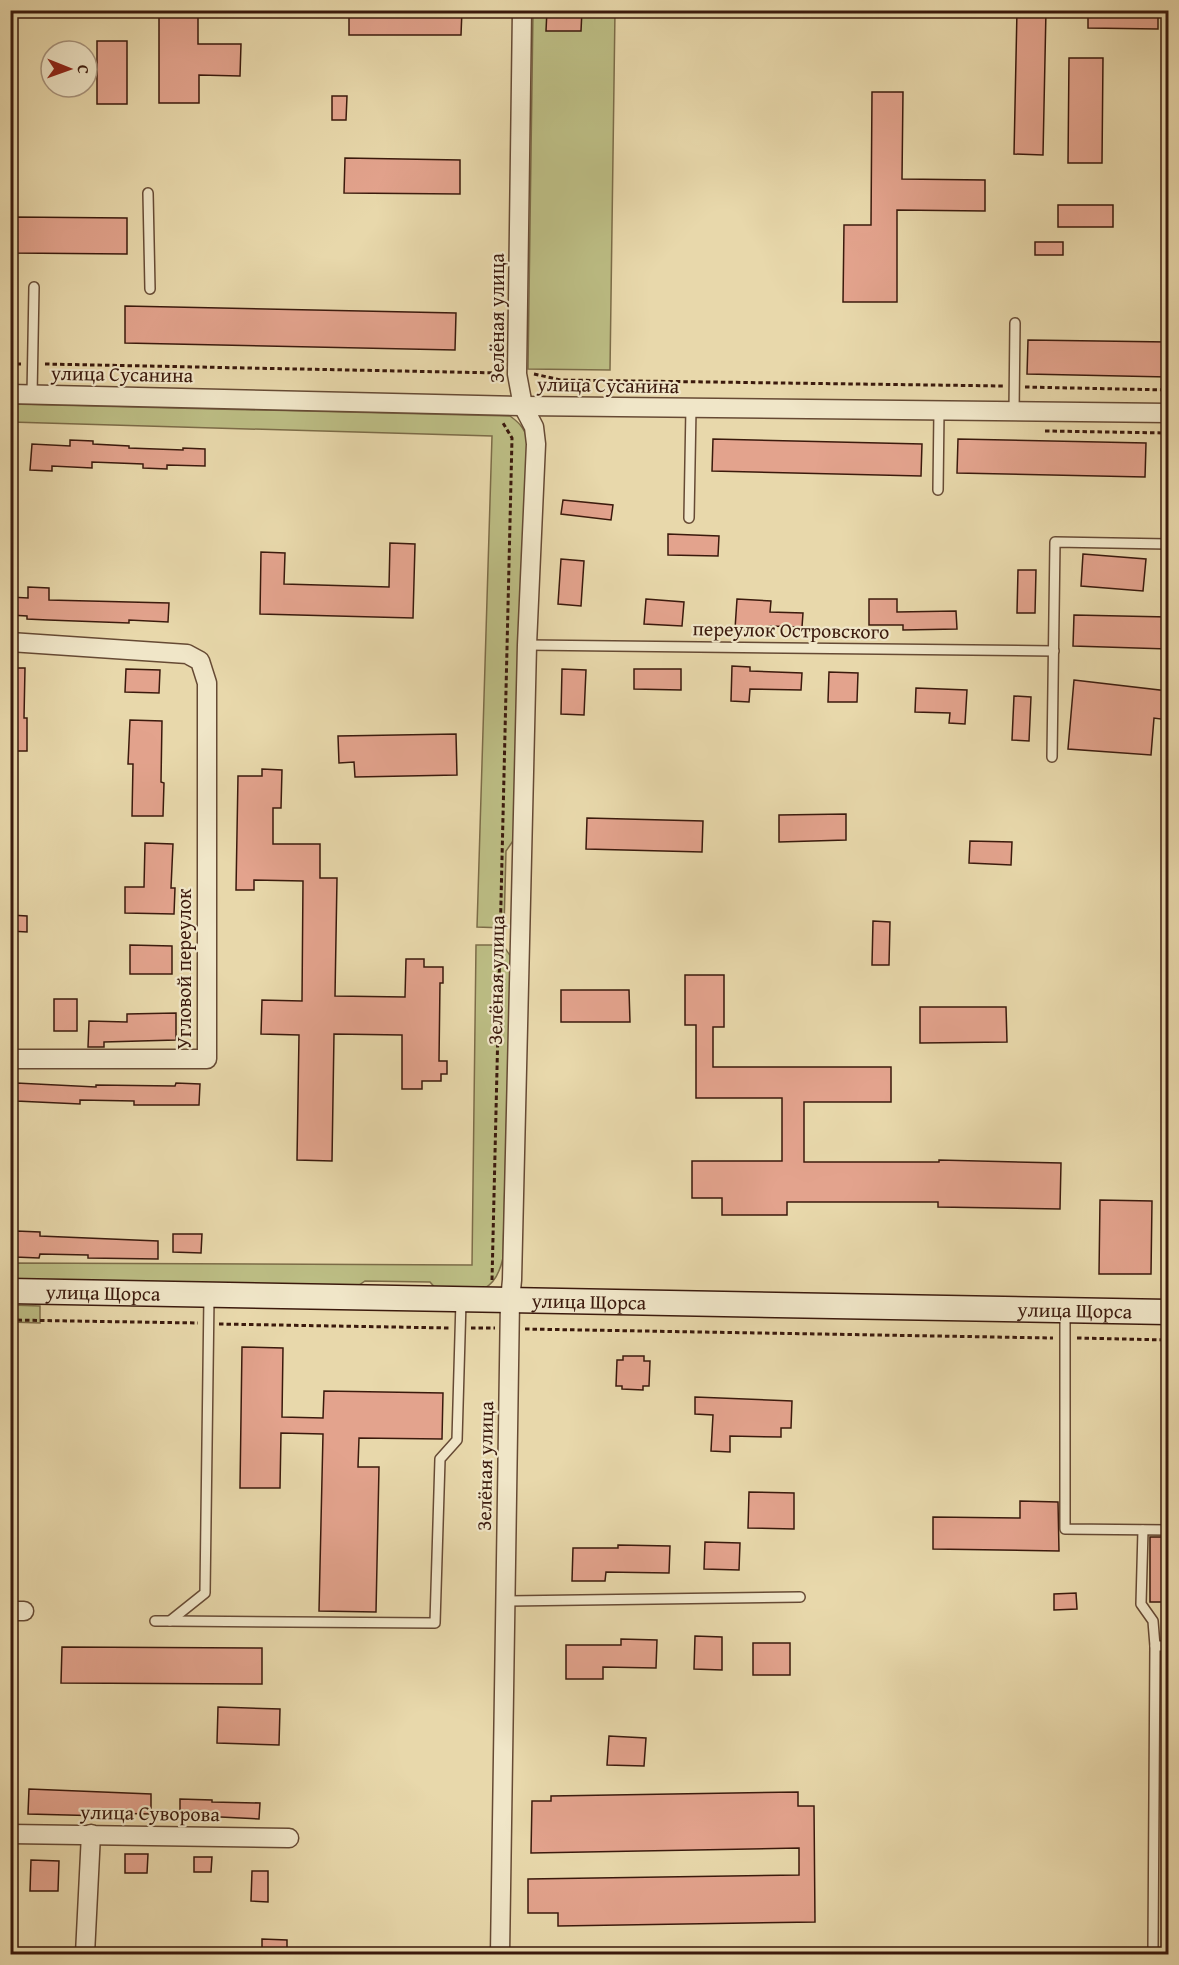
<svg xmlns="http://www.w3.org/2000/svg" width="1179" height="1965" font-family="'Gentium Book Plus',serif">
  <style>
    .grass { fill: #bcbd84; stroke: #7c6c48; stroke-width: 1.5 }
    .building { fill: #e3a38d; stroke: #3b1a0d; stroke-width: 1.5 }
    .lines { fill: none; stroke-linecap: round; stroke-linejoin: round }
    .lane-casing { stroke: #664a34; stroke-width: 12 }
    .street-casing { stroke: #664a34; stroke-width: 21 }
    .secondary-casing { stroke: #3b1a0d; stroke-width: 27 }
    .path { stroke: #3b1a0d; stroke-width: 3; stroke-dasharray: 4.5 3; stroke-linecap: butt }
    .lane { stroke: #f0e6c8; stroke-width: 9 }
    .street { stroke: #f0e6c8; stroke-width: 18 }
    .secondary { stroke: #f0e6c8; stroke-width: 24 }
    .labels { text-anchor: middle; stroke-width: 4.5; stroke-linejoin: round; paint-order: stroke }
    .street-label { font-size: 20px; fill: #3b1a0d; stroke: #f0e6c8 }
  </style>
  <rect width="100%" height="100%" fill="#e8d8ab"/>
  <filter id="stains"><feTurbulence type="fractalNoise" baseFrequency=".00333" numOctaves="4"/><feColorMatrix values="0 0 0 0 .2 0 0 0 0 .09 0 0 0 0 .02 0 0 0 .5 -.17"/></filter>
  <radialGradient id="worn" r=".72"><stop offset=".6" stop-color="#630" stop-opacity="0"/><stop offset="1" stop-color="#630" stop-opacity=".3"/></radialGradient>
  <g class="grass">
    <path d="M533,11H615L610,370L528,369Z"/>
    <path d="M11,404L510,416C521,424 526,430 528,444L515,838L506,851L504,928L477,927L492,436L11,422Z"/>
    <path d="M476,945H503L511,957L503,1258C494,1298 473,1292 438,1291L430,1282L365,1281L352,1290L11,1283V1263L472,1265Z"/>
    <path d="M11,1305L40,1306V1323L11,1322Z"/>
  </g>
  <g class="building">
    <path d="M159,10H198V44H241L240,76L199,75V103H159Z"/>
    <path d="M349,10H462L461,35H349Z"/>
    <path d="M547,10H582L581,31H546Z"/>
    <path d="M1017,10H1046L1043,155L1014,154Z"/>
    <path d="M1088,10H1158V29L1088,28Z"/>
    <rect x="97" y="41" width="30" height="63"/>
    <path d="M1069,58H1103L1102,163H1068Z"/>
    <path d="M872,92H903L902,179L985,180V211L897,210V302H843L844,225H871Z"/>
    <path d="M332,96H347L346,120H332Z"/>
    <path d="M345,158L460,160V194L344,193Z"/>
    <rect x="1058" y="205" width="55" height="22"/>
    <path d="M13,217L127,218V254L13,253Z"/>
    <rect x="1035" y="242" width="28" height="13"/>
    <path d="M125,306L456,313L455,350L125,343Z"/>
    <path d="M1028,340L1168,342V377L1027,374Z"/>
    <path d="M713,439L922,444L921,476L712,471Z"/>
    <path d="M958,439L1146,443L1145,477L957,473Z"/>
    <path d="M70,440L93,441V444L129,446V448L183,450V448L205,449V466L167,465V469L143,468V464L92,462V468L52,466V471L30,470L32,444L70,446Z"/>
    <path d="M563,500L613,505L611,520L561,514Z"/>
    <path d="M668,534L719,536L718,556L668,555Z"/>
    <path d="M390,543L415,544L413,618L260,614L261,552L285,553L284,584L389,587Z"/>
    <path d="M1083,554L1146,559L1143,591L1081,586Z"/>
    <path d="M561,559L584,561L581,606L558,604Z"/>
    <path d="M1018,570H1036L1035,613H1017Z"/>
    <path d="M28,587L49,588V600L169,603L168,622L129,620V623L48,620L27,619V616L10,615V597L28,598Z"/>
    <path d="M646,599L684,602L682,626L644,624Z"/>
    <path d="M737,599L771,601L770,612L803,613L802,627L769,626V631L735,629Z"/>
    <path d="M869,599H897V612L956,611L957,629L903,630V625H869Z"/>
    <path d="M1074,615L1168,617V649L1073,646Z"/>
    <path d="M732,666L750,667V671L802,673L801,690L750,689L749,702L731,701Z"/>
    <path d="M10,668H25L24,718H27V751H10Z"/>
    <path d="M126,669L160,670L159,693L125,692Z"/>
    <path d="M562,669L586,670L584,715L561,714Z"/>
    <path d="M634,669H681V690L634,689Z"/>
    <path d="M829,672L858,673L857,702H828Z"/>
    <path d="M1074,680L1168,691V720L1154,718L1151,755L1068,749Z"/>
    <path d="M916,688L967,690L965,724L949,723L950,713L915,712Z"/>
    <path d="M1014,696L1031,697L1029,741L1012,740Z"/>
    <path d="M130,720L162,721L161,782L164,783L163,816H132L133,764H128Z"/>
    <path d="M456,734L457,775L355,777L354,762L339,763L338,736Z"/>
    <path d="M262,769L282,770L281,808H273V844H320V878H337L335,996L405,997L406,959H424V967H443V983H440L439,1061H447V1074H441V1081H422V1089H402V1035L334,1034L332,1161L297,1160L299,1035L261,1034L262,1000L302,1001L303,881L254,880V890H236L238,776H262Z"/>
    <path d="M846,814V840L779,842V815Z"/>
    <path d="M587,818L703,821L702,852L586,849Z"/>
    <path d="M970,841L1012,842L1011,865L969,863Z"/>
    <path d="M145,843L173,844L171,888H175L174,914L125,913V887H144Z"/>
    <path d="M10,915L27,916V932L10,931Z"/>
    <path d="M873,921L890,922L889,965H872Z"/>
    <path d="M130,945L172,946V974H130Z"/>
    <path d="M685,975H724V1027H713V1067H891V1102H804V1162H939V1160L1061,1163L1060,1209L938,1207V1202H787V1215H722V1198H692V1161H782V1098H696V1025H685Z"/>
    <path d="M561,990H629L630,1022H561Z"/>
    <rect x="54" y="999" width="23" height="32"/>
    <path d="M920,1007H1006L1007,1042L920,1043Z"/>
    <path d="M176,1013V1040L104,1042V1047H88L89,1021L127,1022V1014Z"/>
    <path d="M16,1083L96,1087V1085L175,1086L176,1083L200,1084L199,1105H134V1101L80,1100V1104L16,1101Z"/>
    <path d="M1100,1200L1152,1201L1151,1274H1099Z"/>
    <path d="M16,1231L40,1232V1236L158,1241V1259L88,1258V1255L40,1254L39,1258L15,1257Z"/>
    <path d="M173,1234H202L201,1253L173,1252Z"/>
    <path d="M242,1347L283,1348L282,1417L323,1418L324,1391L443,1393L442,1439L359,1438L358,1467H379L376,1612L319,1611L323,1434L281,1433L280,1488H240Z"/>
    <path d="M623,1356H644V1361H650L649,1386H643V1390L622,1389V1386H616L617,1360H623Z"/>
    <path d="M695,1397L792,1401L791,1428H781V1437L730,1436V1452L711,1451L713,1415L695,1414Z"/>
    <path d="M749,1492L794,1493V1529L748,1528Z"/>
    <path d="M1020,1501L1058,1502L1059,1551L933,1549V1517L1020,1518Z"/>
    <rect x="1150" y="1537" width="18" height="65"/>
    <path d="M705,1542L740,1543L739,1570L704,1569Z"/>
    <path d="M618,1545L670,1546L669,1573L606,1572L605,1581H572L573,1548H618Z"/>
    <path d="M1076,1593L1077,1609L1054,1610V1594Z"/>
    <path d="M695,1636L722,1637V1670L694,1669Z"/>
    <path d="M621,1639L657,1640L656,1668L603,1667V1679H566V1645H621Z"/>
    <rect x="753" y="1643" width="37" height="32"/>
    <path d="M62,1647L262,1648V1684L61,1683Z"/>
    <path d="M218,1707L280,1709L279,1745L217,1743Z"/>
    <path d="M609,1736L646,1738L644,1766L607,1765Z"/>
    <path d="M29,1789L151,1794V1814L106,1813V1816L28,1814Z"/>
    <path d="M798,1792V1806H814L815,1922L558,1926V1913H528V1879L799,1875V1848L531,1853L532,1801H551V1796Z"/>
    <path d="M180,1799L212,1800V1802L260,1803L259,1819L180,1815Z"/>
    <path d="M125,1854H148L147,1873H125Z"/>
    <path d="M194,1857H212L211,1872H194Z"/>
    <path d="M31,1860L59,1861L58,1891H30Z"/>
    <path d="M252,1871H268V1902L251,1901Z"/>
    <path d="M262,1939L287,1940V1954H262Z"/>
  </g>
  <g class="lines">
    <g class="lane-casing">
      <g id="lane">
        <path d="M148,193L150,289"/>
        <path d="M32,395L34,287"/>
        <path d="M1014,412L1015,323"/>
        <path d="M938,490L939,411"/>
        <path d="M689,518L691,408"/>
        <path d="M527,645L1054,651"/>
        <path d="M1052,757L1055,542L1168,544"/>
        <path d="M1065,1311V1529L1168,1530"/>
        <path d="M1143,1530L1141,1604L1153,1621L1155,1646"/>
        <path d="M505,1601L800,1597"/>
        <path d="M155,1621H170L205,1593L209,1297"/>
        <path d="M170,1621L435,1623L440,1459L457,1440L461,1301"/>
        <path d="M1153,1949L1155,1646H1168"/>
      </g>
    </g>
    <g class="street-casing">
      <g id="street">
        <path d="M10,394L523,406L1168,413"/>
        <path d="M10,642L187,654L200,661L207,683V1059H10"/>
        <path d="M10,1611H24"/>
        <path d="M10,1834L289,1838"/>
        <path d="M85,1954L91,1834"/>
        <path d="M500,1954L510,1300L512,1280L527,645L536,444L534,427L523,406L517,374L522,10"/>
      </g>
    </g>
    <g class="secondary-casing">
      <g id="secondary">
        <path id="s1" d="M10,1291L1168,1312"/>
      </g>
    </g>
    <g class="path">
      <path d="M10,364H21"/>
      <path d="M45,364L501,373"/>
      <path d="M534,374L561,380L1004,386"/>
      <path d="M1025,387L1168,390"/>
      <path d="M1045,431L1168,433"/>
      <path d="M492,1280L512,438L503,423"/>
      <path d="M10,1320L198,1323"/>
      <path d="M219,1324L450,1328"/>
      <path d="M471,1328H495"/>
      <path d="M525,1329L1053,1338"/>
      <path d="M1077,1338L1168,1340"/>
    </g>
    <use href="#lane" class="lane"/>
    <use href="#street" class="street"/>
    <use href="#secondary" class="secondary"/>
  </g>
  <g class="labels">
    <g class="street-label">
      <text transform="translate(497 318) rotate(-90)" y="7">Зелёная улица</text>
      <text transform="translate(122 374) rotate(1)" y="7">улица Сусанина</text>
      <text transform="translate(608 385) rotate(1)" y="7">улица Сусанина</text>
      <text transform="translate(791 630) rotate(1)" y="7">переулок Островского</text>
      <text transform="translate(184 969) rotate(-90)" y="7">Угловой переулок</text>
      <text transform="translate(496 980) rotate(-89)" y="7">Зелёная улица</text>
      <text dy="7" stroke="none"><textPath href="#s1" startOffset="93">улица Щорса</textPath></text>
      <text dy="7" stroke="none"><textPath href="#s1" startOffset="579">улица Щорса</textPath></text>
      <text dy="7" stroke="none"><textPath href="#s1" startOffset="1065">улица Щорса</textPath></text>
      <text transform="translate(485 1466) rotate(-89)" y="7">Зелёная улица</text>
      <text transform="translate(150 1813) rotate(1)" y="7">улица Суворова</text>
    </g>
  </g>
  <rect width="1179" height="1965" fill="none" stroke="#e8d8ab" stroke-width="36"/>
  <rect x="12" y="12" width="1155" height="1941" fill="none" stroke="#3b1a0d" stroke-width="3"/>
  <rect x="18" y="18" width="1143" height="1929" fill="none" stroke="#3b1a0d" stroke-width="1.5"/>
  <g transform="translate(69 69) rotate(91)"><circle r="28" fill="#f0e6c8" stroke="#a8947d" stroke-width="1.5"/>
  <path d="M0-4.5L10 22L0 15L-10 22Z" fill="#8f2418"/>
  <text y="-9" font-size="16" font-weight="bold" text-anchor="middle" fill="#3b1a0d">С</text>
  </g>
  <rect width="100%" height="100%" filter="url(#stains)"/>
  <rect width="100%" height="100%" fill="url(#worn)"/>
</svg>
